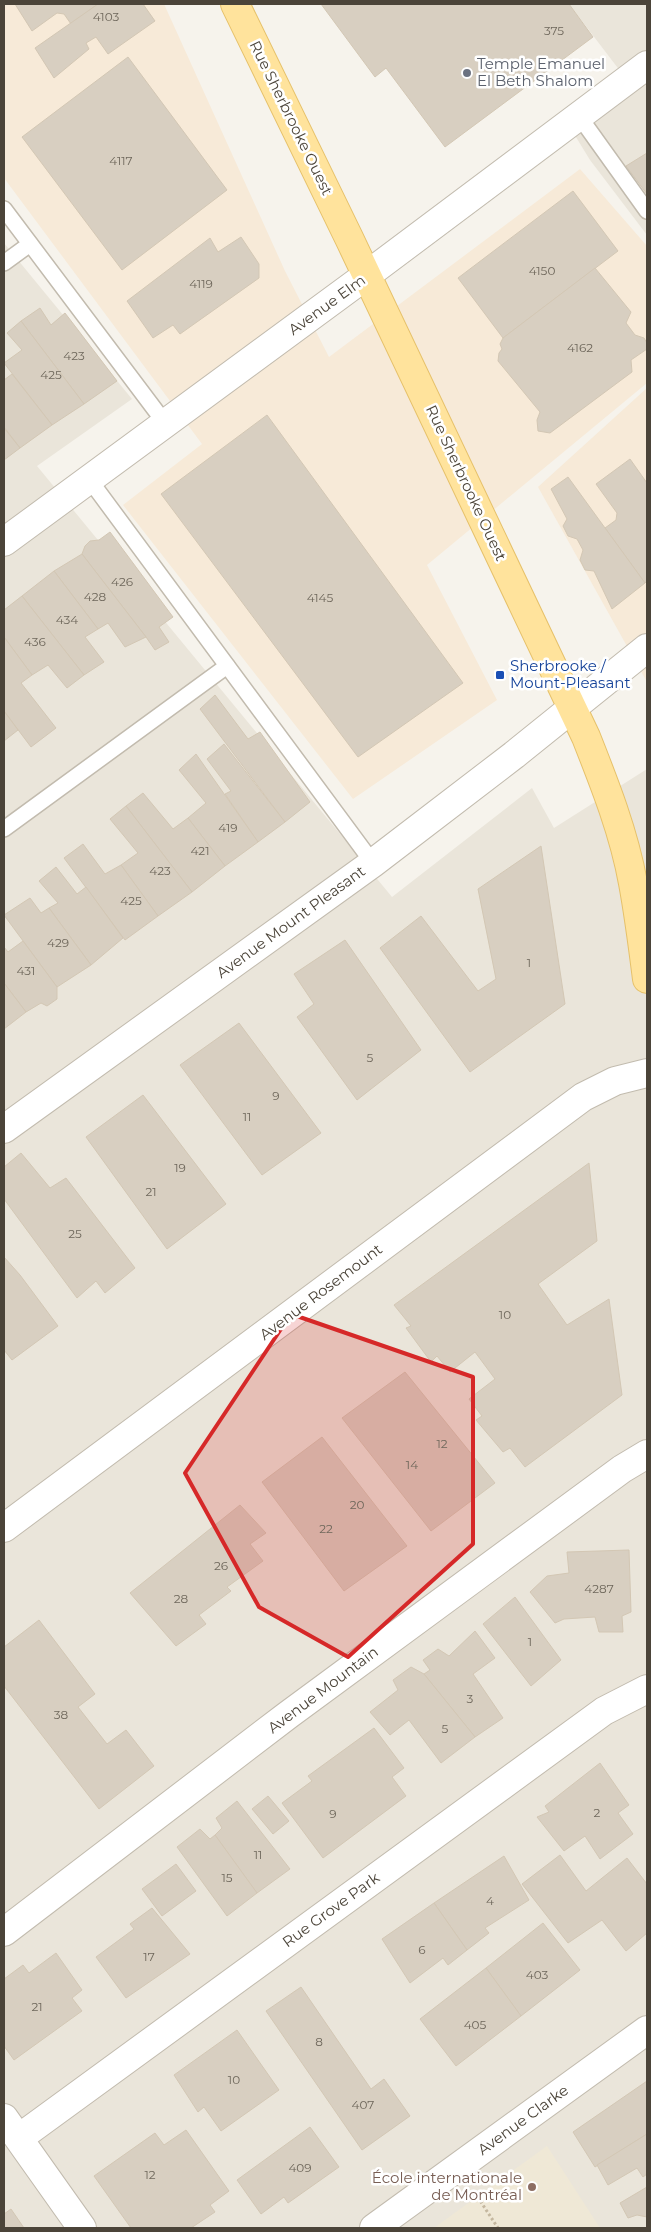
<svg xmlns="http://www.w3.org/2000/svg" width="651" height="2232" font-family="Montserrat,sans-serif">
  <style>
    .residential { fill: #eae5da }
    .commercial { fill: #f7ead8 }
    .education { fill: #efe8d6 }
    .building { fill: #d8cfc1; stroke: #d3c7b4 }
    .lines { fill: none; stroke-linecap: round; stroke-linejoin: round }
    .lane-casing { stroke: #c2bbae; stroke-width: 18 }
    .street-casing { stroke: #c2bbae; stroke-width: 30 }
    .primary-casing { stroke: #e6c16a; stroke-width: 30 }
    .path { stroke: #c4b79f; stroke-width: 3; stroke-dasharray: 2.5 2.5; stroke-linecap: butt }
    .lane { stroke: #fff; stroke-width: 15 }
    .street { stroke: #fff; stroke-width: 28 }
    .primary { stroke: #ffe39c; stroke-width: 28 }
    .marked { fill: #d62828; fill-opacity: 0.2; stroke: #d62828; stroke-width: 4; stroke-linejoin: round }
    .worship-dot { fill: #6b7280; stroke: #fff; stroke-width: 2 }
    .transit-dot { fill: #1a4fb4; stroke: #fff; stroke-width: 2 }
    .education-dot { fill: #8d6e63; stroke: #fff; stroke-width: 2 }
    .labels { text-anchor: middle; stroke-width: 5; stroke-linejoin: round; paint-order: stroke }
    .number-label { font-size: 12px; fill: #6e675b }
    .worship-label { font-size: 15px; fill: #5b616d; stroke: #fff; text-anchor: start }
    .street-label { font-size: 15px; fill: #4b4439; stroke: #fff }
    .transit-label { font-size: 15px; fill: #164399; stroke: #fff; text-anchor: start }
    .education-label { font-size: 15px; fill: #785e54; stroke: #fff; text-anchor: end }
  </style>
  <rect width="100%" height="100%" fill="#f6f3ec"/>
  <g class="residential">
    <path d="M569,4H647V235L590,160L568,124L627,80Z"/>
    <path d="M4,243L132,399L37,466L392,897L532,788L554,828L647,769V2228H4Z"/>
  </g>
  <g class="commercial">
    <path d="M4,4H164L285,271L329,357L580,169L647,246V383L427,565L497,700L353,799L123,505L202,444L4,178Z"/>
    <path d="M647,388V682L538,487Z"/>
  </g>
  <path class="education" d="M547,2146L600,2228H434Z"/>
  <g class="building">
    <path d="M15,4H98L71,24L64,14L57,13L32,31Z"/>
    <path d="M98,4H143L155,21L108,54L96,37L86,43L89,49L54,78L35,48Z"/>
    <path d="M321,4H569L593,37L445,147L386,68L375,77Z"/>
    <path d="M128,57L227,190L122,270L22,137Z"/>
    <path d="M647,153V194L626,166Z"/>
    <path d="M573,191L618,251L503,338L458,278Z"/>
    <path d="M241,237L259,264V278L180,334L173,325L153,338L127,301L210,238L218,252Z"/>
    <path d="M595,268L631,312L626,323L635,335L644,338L647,343V349L631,360L632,372L550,433L538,431L537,420L540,412L498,361L499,353L502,349L500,344L503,338Z"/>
    <path d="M40,308L51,325L65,313L117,381L84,404L21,321Z"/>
    <path d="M21,321L84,404L52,425L4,363L22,350L7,333Z"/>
    <path d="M12,374L52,425L20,448L4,427V380Z"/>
    <path d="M267,415L463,683L358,757L161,494Z"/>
    <path d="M4,428L20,448L4,460Z"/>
    <path d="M630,459L647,483V581L645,583L605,528L616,520L617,513L596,484Z"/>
    <path d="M568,477L645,583L612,609L594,571L585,570L580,560L583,550L577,539L568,536L563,526L567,519L551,489Z"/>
    <path d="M110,532L173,617L159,627L169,642L155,650L146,637L82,554L85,546L90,541L99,540Z"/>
    <path d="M82,554L146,637L125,647L108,623L98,629L54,571Z"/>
    <path d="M54,571L98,629L85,637L104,662L84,675L22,596Z"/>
    <path d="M22,596L84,675L67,688L48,665L32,675L4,637V610Z"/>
    <path d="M4,637L32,675L21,683L56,728L31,747L4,711Z"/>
    <path d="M215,695L248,739L260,732L310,802L285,822L200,709Z"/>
    <path d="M4,711L18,730L4,741Z"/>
    <path d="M224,744L285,822L258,842L225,794L231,791L207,759Z"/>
    <path d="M196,754L258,842L225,866L188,818L206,803L179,770Z"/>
    <path d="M143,793L173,829L188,818L225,866L192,892L126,806Z"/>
    <path d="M126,806L192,892L158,916L121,865L138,853L110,819Z"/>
    <path d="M83,844L105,874L121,865L158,916L125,940L64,858Z"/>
    <path d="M541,846L565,1004L470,1072L380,948L421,916L478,991L496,979L478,889Z"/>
    <path d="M56,867L77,894L86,887L123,938L91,965L49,908L58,903L39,881Z"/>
    <path d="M30,898L41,913L49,908L91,965L57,987L4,915Z"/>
    <path d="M345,940L421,1050L357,1100L297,1017L314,1004L294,974Z"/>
    <path d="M23,941L57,987V999L47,1006L41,1003L26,1012L4,983V947L8,952Z"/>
    <path d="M4,983L26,1012L4,1029Z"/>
    <path d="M239,1023L321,1133L262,1175L180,1065Z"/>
    <path d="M143,1095L226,1204L167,1249L86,1137Z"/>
    <path d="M21,1153L50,1188L66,1178L135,1268L105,1293L96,1281L77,1298L4,1199V1167Z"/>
    <path d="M589,1163L597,1241L538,1284L567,1325L609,1299L622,1395L525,1467L510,1448L503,1452L476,1420L482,1416L469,1399L495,1379L475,1352L450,1372L437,1356L431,1362L406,1328L411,1326L394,1305Z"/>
    <path d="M4,1257L20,1275L58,1326L12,1360L4,1350Z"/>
    <path d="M405,1372L495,1483L431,1531L342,1418Z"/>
    <path d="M322,1437L407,1546L344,1591L262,1482Z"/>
    <path d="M240,1505L266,1533L250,1544L263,1561L227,1587L231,1591L199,1615L206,1624L176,1646L130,1593Z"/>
    <path d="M629,1550L631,1612L622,1616L623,1632H599L595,1617L564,1619L555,1623L530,1592L547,1576L569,1573L567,1552Z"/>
    <path d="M515,1597L561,1660L531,1686L483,1624Z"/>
    <path d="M39,1620L95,1694L78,1707L107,1744L126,1730L154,1766L99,1809L4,1686V1647Z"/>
    <path d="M475,1631L495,1658L473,1674L503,1718L475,1737L424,1674L430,1670L423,1660L438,1649L449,1656Z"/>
    <path d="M411,1667L424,1674L475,1737L441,1763L409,1720L390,1735L370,1712L398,1690L393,1680Z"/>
    <path d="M374,1728L404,1768L392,1777L406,1796L323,1858L282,1803L312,1781L308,1776Z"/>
    <path d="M600,1763L629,1805L618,1813L633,1834L600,1859L585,1836L564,1851L537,1817L549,1812L545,1806Z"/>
    <path d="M268,1796L289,1821L273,1834L252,1809Z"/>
    <path d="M237,1801L290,1869L257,1893L215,1835L222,1828L216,1818Z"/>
    <path d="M200,1829L210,1839L215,1835L257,1893L227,1916L177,1847Z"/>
    <path d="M560,1855L586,1891L627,1858L647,1884V1933L626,1951L602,1920L568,1943L522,1884Z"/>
    <path d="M504,1856L529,1900L485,1928L489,1933L467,1950L434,1903Z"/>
    <path d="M176,1864L196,1891L162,1916L142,1889Z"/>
    <path d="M434,1903L467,1950L448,1965L443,1958L410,1983L382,1939Z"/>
    <path d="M152,1908L190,1954L126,1998L96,1957L134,1929L130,1924Z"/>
    <path d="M543,1923L580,1970L521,2016L486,1968Z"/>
    <path d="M56,1953L82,1990L72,1998L82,2011L14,2060L4,2046V1979L23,1965L29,1973Z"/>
    <path d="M486,1968L521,2016L456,2066L420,2019Z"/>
    <path d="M301,1987L371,2089L384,2079L410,2116L362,2150L266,2011Z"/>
    <path d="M237,2030L279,2090L221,2131L204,2107L198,2112L174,2075Z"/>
    <path d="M647,2081V2134L595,2167L573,2132Z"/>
    <path d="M310,2127L339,2167L288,2203L284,2197L261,2214L237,2180Z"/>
    <path d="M186,2130L229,2191L210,2205L215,2212L191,2228H131L94,2176L155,2133L164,2145Z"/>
    <path d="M647,2134V2174L643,2177L637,2168L608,2185L597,2165Z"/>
    <path d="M647,2187V2217L637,2215L628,2218L620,2203Z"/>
    <path d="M11,2209L24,2228H4V2214Z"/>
  </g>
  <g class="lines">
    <g class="lane-casing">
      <g id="lane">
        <path d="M579,116L647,211"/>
        <path d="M4,209L165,423"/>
        <path d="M4,263L30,244"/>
        <path d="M89,479L373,863"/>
        <path d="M4,829L227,666"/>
      </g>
    </g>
    <g class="street-casing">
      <g id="street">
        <path d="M4,542L367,275L647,65"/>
        <path d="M4,1129L373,863L514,755L647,648"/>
        <path d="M4,1528L583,1097L615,1081L647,1073"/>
        <path d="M4,1932L288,1715L622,1469L647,1454"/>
        <path d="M4,2118L82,2228"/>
        <path d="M19,2138L604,1711L647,1689"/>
        <path d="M374,2228L647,2030"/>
      </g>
    </g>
    <g class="primary-casing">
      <path id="primary" d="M235,4L349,238L586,737C605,785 624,833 633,883C639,915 643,947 647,979"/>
    </g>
    <path class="path" d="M475,2193L498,2228"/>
    <use href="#lane" class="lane"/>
    <use href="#street" class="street"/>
    <use href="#primary" class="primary"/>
  </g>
  <path class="marked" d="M291,1314L473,1377V1544L348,1657L259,1607L185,1473Z"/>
  <circle class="worship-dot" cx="467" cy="73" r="5"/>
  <rect class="transit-dot" x="495" y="670" width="10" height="10" rx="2.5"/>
  <circle class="education-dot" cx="532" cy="2187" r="5"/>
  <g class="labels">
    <g class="number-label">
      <text x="106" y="21">4103</text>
      <text x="554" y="35">375</text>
      <text x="121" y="165">4117</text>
      <text x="542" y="275">4150</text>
      <text x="201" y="288">4119</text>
      <text x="580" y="352">4162</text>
      <text x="74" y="360">423</text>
      <text x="51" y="379">425</text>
      <text x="122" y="586">426</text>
      <text x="95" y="601">428</text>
      <text x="320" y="602">4145</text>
      <text x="67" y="624">434</text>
      <text x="35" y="646">436</text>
      <text x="228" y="832">419</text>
      <text x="200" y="855">421</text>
      <text x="160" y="875">423</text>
      <text x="131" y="905">425</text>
      <text x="58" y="947">429</text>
      <text x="529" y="967">1</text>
      <text x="26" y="975">431</text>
      <text x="370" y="1062">5</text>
      <text x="276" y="1100">9</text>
      <text x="247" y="1121">11</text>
      <text x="180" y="1172">19</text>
      <text x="151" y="1196">21</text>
      <text x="75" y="1238">25</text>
      <text x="505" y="1319">10</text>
      <text x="442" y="1448">12</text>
      <text x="412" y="1469">14</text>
      <text x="357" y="1509">20</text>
      <text x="326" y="1533">22</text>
      <text x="221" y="1570">26</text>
      <text x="599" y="1593">4287</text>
      <text x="181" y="1603">28</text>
      <text x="530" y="1646">1</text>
      <text x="470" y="1703">3</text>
      <text x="61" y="1719">38</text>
      <text x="445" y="1733">5</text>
      <text x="597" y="1817">2</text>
      <text x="333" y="1818">9</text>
      <text x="258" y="1859">11</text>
      <text x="227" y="1882">15</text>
      <text x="490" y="1905">4</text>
      <text x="422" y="1954">6</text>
      <text x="149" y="1961">17</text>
      <text x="537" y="1979">403</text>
      <text x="37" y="2011">21</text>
      <text x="475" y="2029">405</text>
      <text x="319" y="2046">8</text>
      <text x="234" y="2084">10</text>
      <text x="363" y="2109">407</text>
      <text x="300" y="2172">409</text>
      <text x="150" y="2179">12</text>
    </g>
    <g class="worship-label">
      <text x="477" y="69">Temple Emanuel<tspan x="477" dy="17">El Beth Shalom</tspan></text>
    </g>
    <g class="street-label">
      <text transform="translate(291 118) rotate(64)" y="5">Rue Sherbrooke Ouest</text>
      <text transform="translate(327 305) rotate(-36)" y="5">Avenue Elm</text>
      <text transform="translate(466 483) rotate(65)" y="5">Rue Sherbrooke Ouest</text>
      <text transform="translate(291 922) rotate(-36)" y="5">Avenue Mount Pleasant</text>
      <text transform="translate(321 1292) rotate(-37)" y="5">Avenue Rosemount</text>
      <text transform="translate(323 1690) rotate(-37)" y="5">Avenue Mountain</text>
      <text transform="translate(331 1910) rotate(-36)" y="5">Rue Grove Park</text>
      <text transform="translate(523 2120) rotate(-36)" y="5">Avenue Clarke</text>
    </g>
    <g class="transit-label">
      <text x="510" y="671">Sherbrooke /<tspan x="510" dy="17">Mount-Pleasant</tspan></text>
    </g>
    <g class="education-label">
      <text x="522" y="2183">École internationale<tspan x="522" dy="17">de Montréal</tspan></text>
    </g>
  </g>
  <rect width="651" height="2232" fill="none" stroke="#4b4439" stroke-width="10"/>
</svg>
